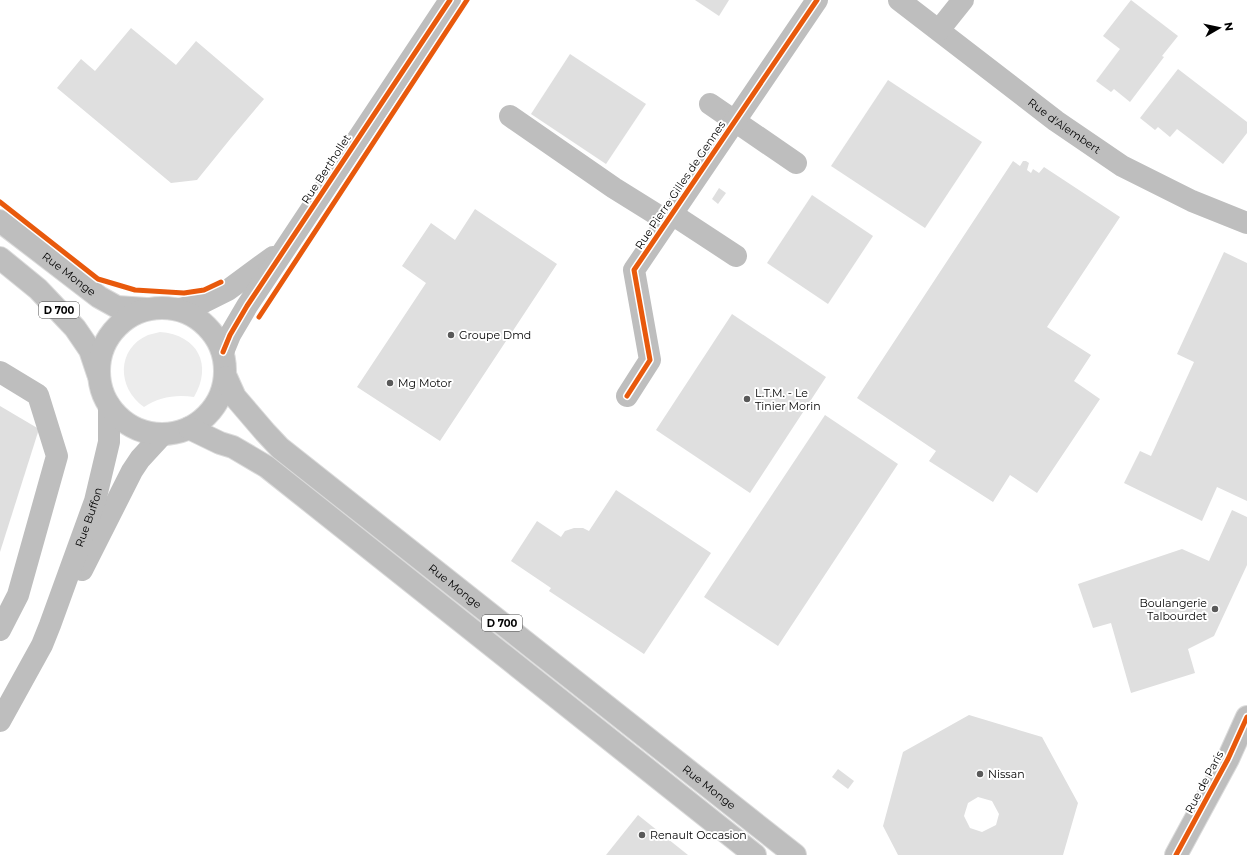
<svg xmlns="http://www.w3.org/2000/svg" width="1247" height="855" font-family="Montserrat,sans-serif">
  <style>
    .green { fill: #ececec }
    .building { fill: #dfdfdf; fill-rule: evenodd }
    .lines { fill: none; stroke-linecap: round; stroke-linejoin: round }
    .major-casing { stroke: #dbdbdb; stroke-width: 24 }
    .minor { stroke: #bebebe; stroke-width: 22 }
    .major { stroke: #bebebe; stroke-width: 22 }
    .cycleway-casing { stroke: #fff; stroke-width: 8 }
    .cycleway { stroke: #e8590c; stroke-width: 5 }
    .poi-dot { fill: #595959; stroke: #fff; stroke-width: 1.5 }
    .labels { text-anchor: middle; stroke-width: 4; stroke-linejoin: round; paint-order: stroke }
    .shield { fill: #fff; stroke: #4c4c4c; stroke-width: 1 }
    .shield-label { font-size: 10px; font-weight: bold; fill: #000 }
    .street-label { font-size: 11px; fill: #000; stroke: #fff }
    .poi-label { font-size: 11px; fill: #000; stroke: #fff; text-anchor: start }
  </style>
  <rect width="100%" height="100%" fill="#fff"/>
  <path class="green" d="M160,332C198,335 213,365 194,397C177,394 158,397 144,407C117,388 116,349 148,335C152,334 156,333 160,332Z"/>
  <g class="building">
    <path d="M695,0H729L719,16Z"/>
    <path d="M1131,0L1178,36L1162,56L1164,57L1130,102L1114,89L1111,92L1096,81L1120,49L1103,36Z"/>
    <path d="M131,28L176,65L196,41L264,99L231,138L197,180L171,183L57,88L81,59L95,71Z"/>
    <path d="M570,54L646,104L606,164L531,114Z"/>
    <path d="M1178,69L1247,122V133L1223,164L1177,129L1170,137L1158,127L1155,130L1140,118Z"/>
    <path d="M888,80L982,142L925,228L831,166Z"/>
    <path d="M1013,161L1020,166L1023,161H1026L1029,163L1027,170L1031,173L1033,169L1039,173L1044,167L1120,217L1047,327L1091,355L1074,381L1100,399L1037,493L1010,475L993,502L929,461L936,451L857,398Z"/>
    <path d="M719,188L726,193L718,204L712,199Z"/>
    <path d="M812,195L873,236L828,304L767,263Z"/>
    <path d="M475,209L557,264L440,441L357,387L426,283L402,266L431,223L455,240Z"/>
    <path d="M1224,252L1247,263V501L1217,487L1202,521L1124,483L1140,451L1151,456L1194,362L1177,354Z"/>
    <path d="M732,314L826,377L750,493L656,430Z"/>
    <path d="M0,406L39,429L0,552Z"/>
    <path d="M825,415L898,464L778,646L704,597Z"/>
    <path d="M616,490L711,553L644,654L549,591L551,588L511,561L537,521L561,537L565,531L574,528H583L589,531Z"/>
    <path d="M1232,510L1247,517V565L1214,636L1188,649L1195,673L1131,693L1111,623L1093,628L1078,584L1182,549L1209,561Z"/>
    <path d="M969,715L1042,737L1078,803L1063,855H898L883,826L903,752ZM978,797L992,801L999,814L996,825L982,832L970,828L964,816L968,803Z"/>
    <path d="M838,769L854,781L848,789L832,777Z"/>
    <path d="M638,815L688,855H606Z"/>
  </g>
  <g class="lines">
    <g class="major-casing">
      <g id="major">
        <path id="s3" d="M0,221L99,297L117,307L146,309"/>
        <path d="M0,258L38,289L75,328L90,350L98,374"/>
        <circle cx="162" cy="371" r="63"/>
        <path id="s4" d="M226,377L235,397L265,432L280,448L795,855"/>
        <path d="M189,428L220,443L233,447L267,467L755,855"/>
        <path d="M1176,855L1228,759L1247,717"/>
      </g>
    </g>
    <g class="minor">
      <path id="s1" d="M899,0L1056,121L1122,166L1192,201L1247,223"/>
      <path d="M939,30L963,0"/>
      <path d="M710,104L796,163"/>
      <path d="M510,116L614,188L667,221"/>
      <path d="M672,214L736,256"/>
      <path d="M179,309L198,305L228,290L273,257"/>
      <path d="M223,352L230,335L247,306L450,0"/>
      <path d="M0,372L38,395L57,456L18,595L0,630"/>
      <path d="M627,396L650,360L634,270L817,0"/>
      <path d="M82,570L132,471L140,459L163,434"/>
      <path id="s2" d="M0,721L42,645L50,625L95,501L109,442V405"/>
    </g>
    <use href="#major" class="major"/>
    <g class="cycleway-casing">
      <g id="cycleway">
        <path d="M0,202L98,279L135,290L184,293L204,290L221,282"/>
        <path d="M259,317L467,0"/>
        <path d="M223,352L230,335L247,306L450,0"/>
        <path d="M627,396L650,360L634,270L817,0"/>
        <path d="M1176,855L1228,759L1247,717"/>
      </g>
    </g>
    <use href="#cycleway" class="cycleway"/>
  </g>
  <g class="poi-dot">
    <circle cx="451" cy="335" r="4"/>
    <circle cx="390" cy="383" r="4"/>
    <circle cx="747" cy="399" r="4"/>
    <circle cx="1215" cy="609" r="4"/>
    <circle cx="980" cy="774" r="4"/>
    <circle cx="642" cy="835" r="4"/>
  </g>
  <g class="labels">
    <g class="shield">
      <rect x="39" y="302" width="40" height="16" rx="3"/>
      <rect x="482" y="615" width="40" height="16" rx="3"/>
    </g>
    <g class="shield-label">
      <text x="59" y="314">D 700</text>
      <text x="502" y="627">D 700</text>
    </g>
    <g class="street-label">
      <text dy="4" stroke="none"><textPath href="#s1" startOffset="208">Rue d'Alembert</textPath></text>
      <text transform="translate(326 169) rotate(-57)" y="4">Rue Berthollet</text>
      <text transform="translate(680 185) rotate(-56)" y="4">Rue Pierre Gilles de Gennes</text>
      <text dy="4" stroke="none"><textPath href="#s3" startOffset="87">Rue Monge</textPath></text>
      <text dy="4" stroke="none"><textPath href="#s2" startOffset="223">Rue Buffon</textPath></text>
      <text dy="4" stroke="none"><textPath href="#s4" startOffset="313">Rue Monge</textPath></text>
      <text transform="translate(1204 782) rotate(-62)" y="4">Rue de Paris</text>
      <text dy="4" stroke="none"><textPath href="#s4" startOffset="637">Rue Monge</textPath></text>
    </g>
    <g class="poi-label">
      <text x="459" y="339">Groupe Dmd</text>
      <text x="398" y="387">Mg Motor</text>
      <text x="755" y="397">L.T.M. - Le<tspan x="755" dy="13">Tinier Morin</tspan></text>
      <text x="1207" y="607" text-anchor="end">Boulangerie<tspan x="1207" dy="13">Talbourdet</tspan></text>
      <text x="988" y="778">Nissan</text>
      <text x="650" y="839">Renault Occasion</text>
    </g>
  </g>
  <g transform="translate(1219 28) rotate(81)" stroke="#ffffff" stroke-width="3" paint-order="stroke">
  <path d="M0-3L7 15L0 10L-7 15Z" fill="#000000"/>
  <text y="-6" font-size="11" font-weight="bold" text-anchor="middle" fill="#000000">N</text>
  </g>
</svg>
